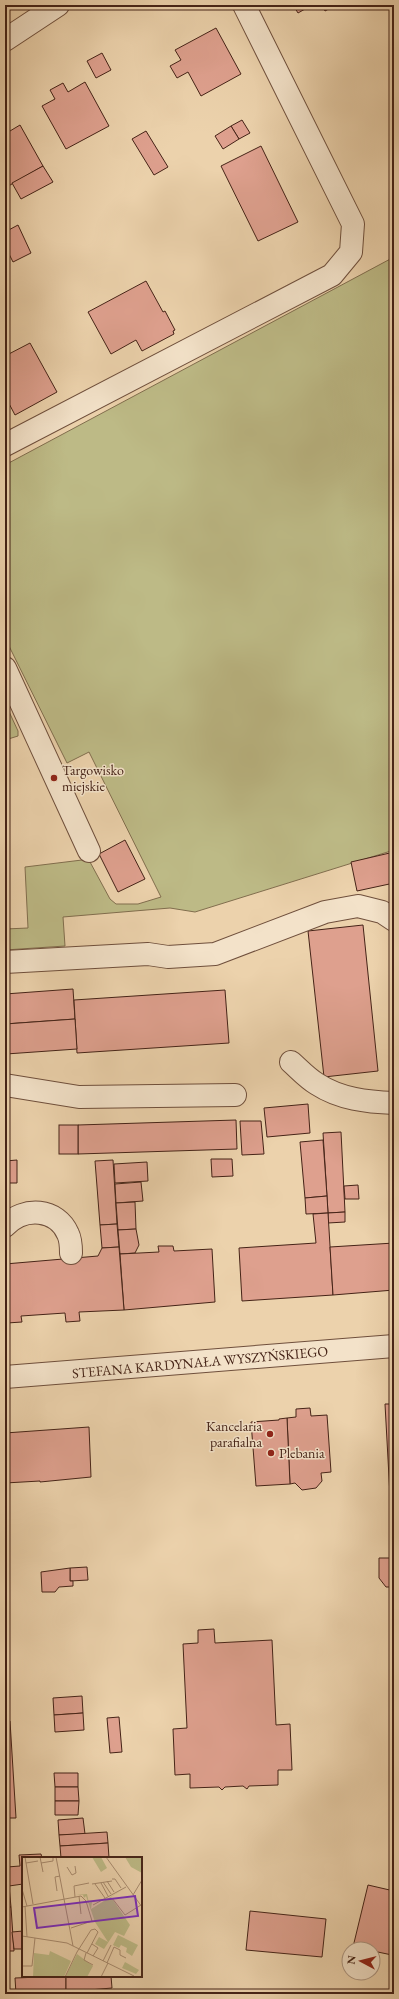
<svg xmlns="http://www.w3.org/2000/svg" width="399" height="1999" font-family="'EB Garamond',serif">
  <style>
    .green { fill: #bdba86; stroke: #816e4e }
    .building { fill: #dea08e; stroke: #452317 }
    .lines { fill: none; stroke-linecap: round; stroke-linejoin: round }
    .minor-casing { stroke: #6f4f3c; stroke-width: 24 }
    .minor { stroke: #f3e2c9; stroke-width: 22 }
    .poi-dot { fill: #8f2418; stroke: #f3e2c9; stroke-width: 1.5 }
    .labels { text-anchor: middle; stroke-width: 3; stroke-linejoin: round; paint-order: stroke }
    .poi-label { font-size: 14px; fill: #452317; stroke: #f3e2c9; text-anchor: start }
    .street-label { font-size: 14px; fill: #452317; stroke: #f3e2c9 }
    .inset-road { fill: none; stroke: #a98c70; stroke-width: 1 }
    .view { fill: #7b2cbf; fill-opacity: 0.15; stroke: #7b2cbf; stroke-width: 2 }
    .inset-edge { fill: none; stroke: #452317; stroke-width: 2 }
  </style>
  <rect width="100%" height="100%" fill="#ecd2ac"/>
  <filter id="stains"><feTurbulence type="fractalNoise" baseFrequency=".005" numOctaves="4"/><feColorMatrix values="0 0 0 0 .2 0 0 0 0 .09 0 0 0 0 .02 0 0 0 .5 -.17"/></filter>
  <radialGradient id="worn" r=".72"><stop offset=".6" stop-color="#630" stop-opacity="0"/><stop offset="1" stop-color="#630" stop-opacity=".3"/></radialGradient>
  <g class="green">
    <path d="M394,257V850L195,912L170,908L63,917L65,946L5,950V929L28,928L25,867L82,860L90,862L110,899L116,904H138L161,897L89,752L67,763L5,638V465Z"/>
    <path d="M5,703L18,731V736L5,740Z"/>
  </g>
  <g class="building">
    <path d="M293,5H312L298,13Z"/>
    <path d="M322,5H336L325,11Z"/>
    <path d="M216,28L241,74L201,96L188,72L177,78L170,66L181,60L175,50Z"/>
    <path d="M102,53L111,70L96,78L87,61Z"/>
    <path d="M85,82L109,126L66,149L42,106L55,99L50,90L63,83L68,92Z"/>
    <path d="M242,120L250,133L239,139L231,126Z"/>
    <path d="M20,125L43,166L5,188V134Z"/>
    <path d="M231,126L239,139L223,149L215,136Z"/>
    <path d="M146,131L168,167L154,175L132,139Z"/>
    <path d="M261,146L298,222L258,241L221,166Z"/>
    <path d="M43,166L53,182L21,199L12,183Z"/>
    <path d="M18,225L31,253L13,262L5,246V232Z"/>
    <path d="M146,281L163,312L165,311L175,330L173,331L174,334L142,351L136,340L111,354L88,312Z"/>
    <path d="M30,343L57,392L15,415L5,396V356Z"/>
    <path d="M125,840L145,879L118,892L99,854Z"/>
    <path d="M394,852V883L357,891L351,862Z"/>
    <path d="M363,925L378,1071L324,1077L308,931Z"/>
    <path d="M73,989L75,1019L5,1024V994Z"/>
    <path d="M225,990L229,1043L77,1053L74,1000Z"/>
    <path d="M75,1019L77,1049L6,1054L5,1024Z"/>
    <path d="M308,1104L310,1133L267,1137L264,1108Z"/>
    <path d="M236,1120L237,1149L78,1154V1125Z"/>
    <path d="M240,1121H261L264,1154L242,1155Z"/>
    <rect x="59" y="1125" width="19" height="29"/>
    <path d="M341,1132L345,1212L328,1213L323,1133Z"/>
    <path d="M323,1140L327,1196L305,1198L300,1142Z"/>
    <path d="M211,1159H232L233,1176L212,1177Z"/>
    <path d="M17,1160V1183H5V1161Z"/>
    <path d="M113,1160L117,1224L100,1225L95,1161Z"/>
    <path d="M147,1162L148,1181L115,1183L114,1164Z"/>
    <path d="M141,1182L143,1201L116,1203L115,1184Z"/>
    <path d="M358,1185L359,1199H345L344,1186Z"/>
    <path d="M327,1196L328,1213L306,1214L305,1198Z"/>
    <path d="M135,1202L136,1229L118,1230L116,1203Z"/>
    <path d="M345,1212V1222L328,1223V1213Z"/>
    <path d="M328,1213L333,1295L242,1301L239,1248L316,1243L313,1214Z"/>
    <path d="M117,1224L119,1247L102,1248L100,1225Z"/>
    <path d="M136,1229L139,1245L135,1253L120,1254L118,1230Z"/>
    <path d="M394,1243V1290L333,1295L330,1247Z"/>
    <path d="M158,1246H173L174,1251L212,1249L215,1302L124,1310L120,1254L159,1252Z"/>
    <path d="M119,1247L124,1310L79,1312L80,1321L66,1322L65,1313L21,1316L22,1322L7,1323L5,1317V1264L98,1256L102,1248Z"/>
    <path d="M385,1404H394V1514H391Z"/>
    <path d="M310,1408L311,1416L327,1415L331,1472L321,1473L322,1481L316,1488L302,1490L295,1483L290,1484L287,1418L296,1417V1409Z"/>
    <path d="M287,1418L290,1484L256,1486L251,1422L279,1420V1419Z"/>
    <path d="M89,1427L91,1477L40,1482V1481L5,1483V1433Z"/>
    <path d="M379,1558H394V1587H386L379,1578Z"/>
    <path d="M87,1567L88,1580L70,1581V1568Z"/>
    <path d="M70,1568V1581H73V1586L59,1587L55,1592H42L41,1572Z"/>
    <path d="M214,1629L215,1643L272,1640L276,1725L290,1724L292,1770H278V1785L249,1786L247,1789L243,1786L225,1787L222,1790L219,1787L190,1788V1774L175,1775L173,1729L187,1728L183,1644L198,1643V1630Z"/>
    <path d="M82,1696L83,1713L54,1715L53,1698Z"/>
    <path d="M83,1713L84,1730L55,1732L54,1715Z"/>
    <path d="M119,1717L122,1752L110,1753L107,1718Z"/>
    <path d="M10,1721L16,1818H5V1722Z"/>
    <path d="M54,1773H78V1787H55Z"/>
    <path d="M55,1787H78L79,1801H55Z"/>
    <path d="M55,1801H79L78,1815H55Z"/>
    <path d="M83,1818L85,1834L59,1835L58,1820Z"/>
    <path d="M107,1832L108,1843L60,1846L59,1835Z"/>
    <path d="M108,1843L109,1858H61L60,1846Z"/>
    <path d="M41,1854L42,1858H23V1884L9,1886L7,1867L20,1866L19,1855Z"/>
    <path d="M5,1865H7L11,1907L5,1908Z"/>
    <path d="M368,1885L394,1891V1947L392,1955L373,1951V1949L353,1947Z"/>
    <path d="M11,1907L14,1951H5V1908Z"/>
    <path d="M250,1911L326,1919L322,1957L246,1950Z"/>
    <path d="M23,1931V1949H14L12,1932Z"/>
    <path d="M66,1976V1992L16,1994L15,1978Z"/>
    <path d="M66,1976H111L112,1988L66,1992Z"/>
  </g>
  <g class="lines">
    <g class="minor-casing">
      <g id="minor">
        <path d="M5,40L58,5"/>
        <path d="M5,445L332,275L351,252L353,224L244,5"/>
        <path d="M5,668L89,851"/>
        <path d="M5,962L148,954L168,957L215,954L325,912L358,906L382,912L394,920"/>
        <path d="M291,1062C299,1069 307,1078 317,1084C340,1099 367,1102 394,1103"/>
        <path d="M5,1085L79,1097L235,1095"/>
        <path d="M5,1226C24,1206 57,1208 68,1234C71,1240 71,1247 71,1253"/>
        <path d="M5,1377L394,1346"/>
      </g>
    </g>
    <use href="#minor" class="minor"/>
  </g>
  <g class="poi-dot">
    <circle cx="54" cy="778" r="4"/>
    <circle cx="270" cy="1434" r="4"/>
    <circle cx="271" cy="1453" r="4"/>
  </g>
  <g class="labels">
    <g class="poi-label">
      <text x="62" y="775">Targowisko<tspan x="62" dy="16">miejskie</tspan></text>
      <text x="262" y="1431" text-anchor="end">Kancelaria<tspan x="262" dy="16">parafialna</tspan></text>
      <text x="279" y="1458">Plebania</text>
    </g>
    <g class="street-label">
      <text transform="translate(200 1362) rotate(-5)" y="5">STEFANA KARDYNAŁA WYSZYŃSKIEGO</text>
    </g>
  </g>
  <g transform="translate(22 1857)">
    <rect width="120" height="120" fill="#ecd2ac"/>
    <path d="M70,0H79L85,11L79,15ZM103,0H120V16L109,10ZM103,31L89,40L108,68L102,79L93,75L82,92L73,87L77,80L86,85L73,65L64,39L62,41L61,38H54L65,37L67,46L70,45L69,52ZM96,78L116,88L110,99L104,95L105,91L99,88L97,91L91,88ZM28,94L49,104L42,120H11L12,96L27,98ZM55,97L71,109L65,120H43ZM103,105L117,113L114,117L100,111Z" fill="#bdba86"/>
    <path class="inset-road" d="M3,0L11,47M18,0L21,15M34,0L51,89M84,0L120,50M4,6L16,4M19,6L31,4V0M45,10L50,18L54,16L53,9M90,22H93L99,31M85,24L92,35M81,25L89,37M79,26L86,39M70,27L90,24M73,27L83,41M0,32L5,49M35,34L33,20L38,19M111,38L120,23M57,39L59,57M53,40L52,29L67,26M90,41L103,58L119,48M71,48L104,30M3,49L5,80M0,50L59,39L64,44L70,64L49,71M0,79L45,86L112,119M70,87L76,91L71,99M55,95L69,73L73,72L76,75L65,96M64,96L62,103L71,108M81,104L89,88M85,106L92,90L98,93V98L104,101M0,109H10L13,81M43,120L55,95M79,120L86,106"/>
    <path class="view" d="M113,39L116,59L15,71L12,51Z"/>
    <rect width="120" height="120" class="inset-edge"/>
  </g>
  <rect width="399" height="1999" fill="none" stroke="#ecd2ac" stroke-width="20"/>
  <rect x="6" y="6" width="387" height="1987" fill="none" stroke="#452317" stroke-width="2"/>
  <rect x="10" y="10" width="379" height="1979" fill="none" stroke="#452317"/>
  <g transform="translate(361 1961) rotate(277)"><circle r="19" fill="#f3e2c9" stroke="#ad9682"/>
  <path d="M0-3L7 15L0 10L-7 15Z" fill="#8f2418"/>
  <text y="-6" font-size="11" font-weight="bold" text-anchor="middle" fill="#452317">N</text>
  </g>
  <rect width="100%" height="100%" filter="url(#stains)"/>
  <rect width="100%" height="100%" fill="url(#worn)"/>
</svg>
